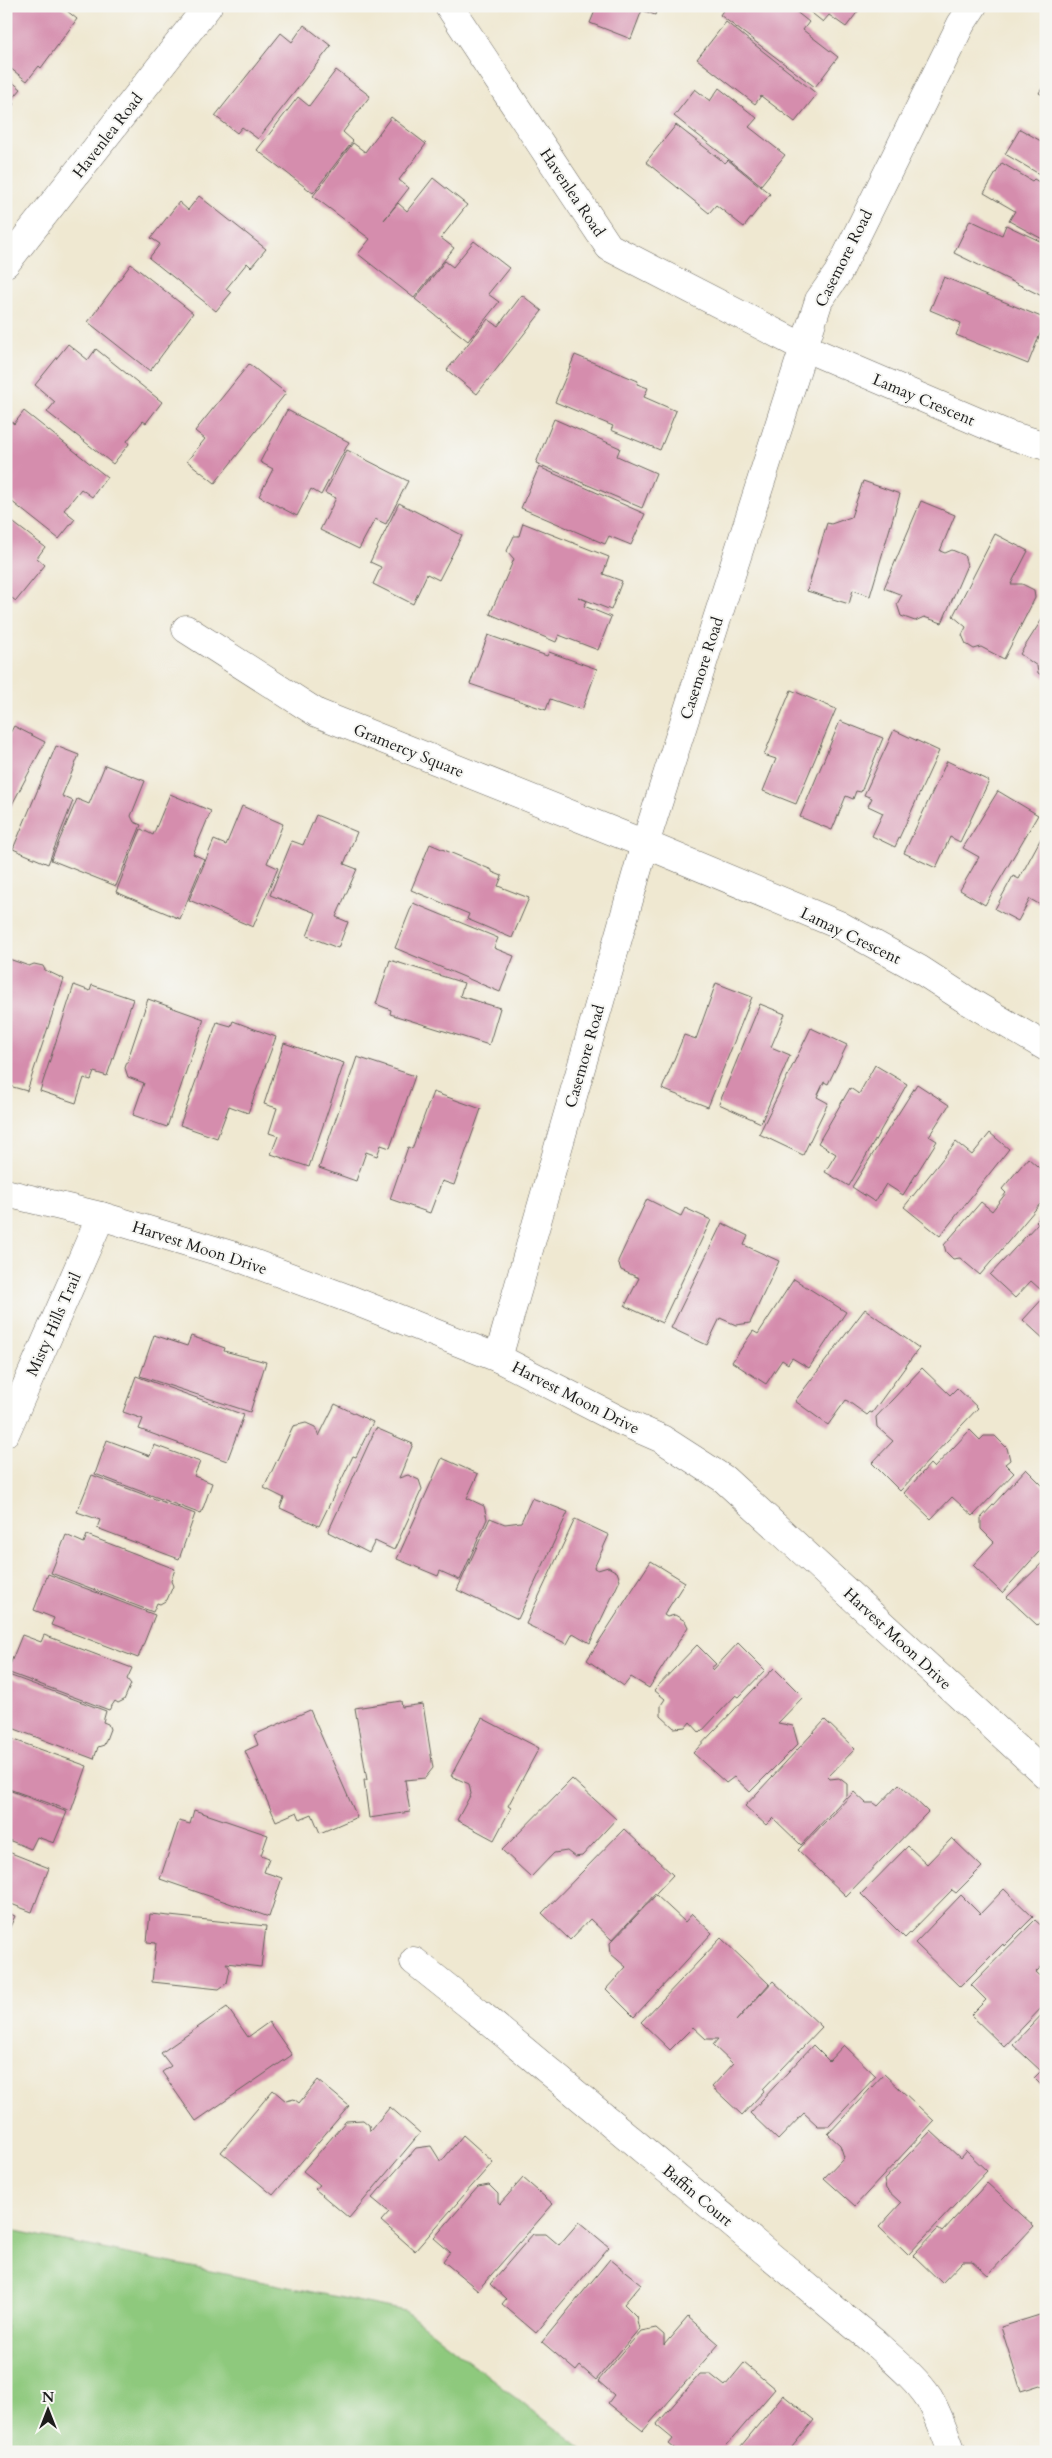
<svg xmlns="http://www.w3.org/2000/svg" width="1052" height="2458" font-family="Cardo,serif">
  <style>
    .green { fill: #8ec97d; stroke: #55724c }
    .building { fill: #d58dad }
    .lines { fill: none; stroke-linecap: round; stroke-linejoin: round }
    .street-casing { stroke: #66635b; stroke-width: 29 }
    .street { stroke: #fff; stroke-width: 28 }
    .labels { text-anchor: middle; stroke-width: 4; stroke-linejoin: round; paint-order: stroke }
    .street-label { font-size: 16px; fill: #1c1c1c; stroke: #f6f6f2 }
  </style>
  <rect width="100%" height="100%" fill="#f6f6f2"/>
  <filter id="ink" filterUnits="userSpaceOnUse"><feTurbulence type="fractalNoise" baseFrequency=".02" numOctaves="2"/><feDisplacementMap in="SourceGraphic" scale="10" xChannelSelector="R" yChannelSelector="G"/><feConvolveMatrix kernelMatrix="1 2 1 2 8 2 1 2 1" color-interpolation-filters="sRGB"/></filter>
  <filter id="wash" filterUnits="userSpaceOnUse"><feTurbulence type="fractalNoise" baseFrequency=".0096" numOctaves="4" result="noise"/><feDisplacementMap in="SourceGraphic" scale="20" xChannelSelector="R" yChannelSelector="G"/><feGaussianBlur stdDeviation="1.12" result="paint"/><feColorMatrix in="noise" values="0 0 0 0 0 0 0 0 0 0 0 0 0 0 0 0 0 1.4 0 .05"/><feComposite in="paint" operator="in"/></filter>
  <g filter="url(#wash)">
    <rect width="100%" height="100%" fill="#efe8d1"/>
    <path class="green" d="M6,2229L405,2311L586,2452H6Z"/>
    <g id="blocks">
      <g class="building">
        <path d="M6,6H61L77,19L41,68L39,66L27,81L6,65Z"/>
        <path d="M597,6H658L655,15L642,10L631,39L590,23Z"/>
        <path d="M726,6H789L809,22L803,30L838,57L815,87L720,15Z"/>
        <path d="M803,6H862L846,27L829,15L823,22Z"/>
        <path d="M726,22L817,94L795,122L761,96L755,104L697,59Z"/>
        <path d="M304,25L331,46L258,139L242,127L237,133L215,116L281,33L292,42Z"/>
        <path d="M336,70L370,96L343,132L353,141L313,193L257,150L298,97L309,106Z"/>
        <path d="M6,77L21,89L11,101L14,104L6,113Z"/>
        <path d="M1046,82V97L1039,93Z"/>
        <path d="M719,88L757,118L749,127L785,155L761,185L674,116L695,89L710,101Z"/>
        <path d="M391,117L426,144L399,180L409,188L384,220L398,203L407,211L433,178L467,205L441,238L454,248L414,298L358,254L370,239L313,196L353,143L365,152Z"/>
        <path d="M676,125L725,163L728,160L770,194L744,227L716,205L709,213L646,162Z"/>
        <path d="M1020,129L1046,144V178L1005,154Z"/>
        <path d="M1002,163L1032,181L1034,179L1046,186V241L1009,221L1015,211L984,193Z"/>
        <path d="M199,196L266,249L251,267L247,263L226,289L231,293L216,311L149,258L160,244L151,238L179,202L188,210Z"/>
        <path d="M970,220L1002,235L1006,225L1046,244V298L954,253Z"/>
        <path d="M474,241L509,268L488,294L499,302L468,341L415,299L445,261L453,267Z"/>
        <path d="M131,264L193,313L150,371L88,322Z"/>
        <path d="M944,277L1046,319L1028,364L956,335L961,323L930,310Z"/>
        <path d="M522,295L542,311L477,394L447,370L488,319L498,326Z"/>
        <path d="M68,344L88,360L96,349L162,402L146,423L143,421L127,441L129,444L113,464L47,412L55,402L35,385Z"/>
        <path d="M575,355L638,381L637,384L648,388L644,397L676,411L660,450L611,430L613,426L555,402Z"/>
        <path d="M249,364L286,393L215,483L187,461L205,439L195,431Z"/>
        <path d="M287,410L349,442L321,495L311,489L297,516L259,496L273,469L260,462Z"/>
        <path d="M24,411L107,477L92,497L81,489L64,510L75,519L59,539L6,497V421L8,419L14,424Z"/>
        <path d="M554,419L620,448L617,456L656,473L642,508L536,463Z"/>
        <path d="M347,450L408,481L386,524L375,519L359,549L320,530L336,498L325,493Z"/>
        <path d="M539,467L645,514L631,545L609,536L605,544L521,508Z"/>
        <path d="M863,481L900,494L870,596L853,590L849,604L807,591L827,523L831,524L851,517Z"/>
        <path d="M921,501L955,515L940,551L945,553L952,550L964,555L967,565L942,623L924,617L915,621L901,616L897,604L902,595L884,588Z"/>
        <path d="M399,503L462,535L439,580L427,574L413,604L373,584L381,567L370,562Z"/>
        <path d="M6,517L45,547L37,558L45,565L16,601L6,594Z"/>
        <path d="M523,523L609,557L603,574L622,581L611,610L578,597L587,601L584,606L611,617L598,650L559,635L556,642L490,614L514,559L507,551L514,536H519Z"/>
        <path d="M995,534L1028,551L1011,584H1022L1034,590L1035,598L1004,659L981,647L974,649L966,644L962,635L966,627L953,616Z"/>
        <path d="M1046,613V678L1038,673L1037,666L1020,654Z"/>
        <path d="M488,635L547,656L549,652L597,669L582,710L550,699L546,710L470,684Z"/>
        <path d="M791,690L836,709L796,804L763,791L776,759L764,755Z"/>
        <path d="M840,721L883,738L861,792L856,791L853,799L846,796L832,830L800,817Z"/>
        <path d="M14,726L45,742L6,816V740Z"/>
        <path d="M894,730L939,751L895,847L872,836L883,813L868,806L872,798L864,795Z"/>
        <path d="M56,746L79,755L62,796L73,801L48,864L13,849Z"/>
        <path d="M947,761L989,781L960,842L950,837L936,868L904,853Z"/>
        <path d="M105,765L145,781L131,816L134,822L141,825L116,886L51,860L77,799L89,804Z"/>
        <path d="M998,791L1038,815L985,905L960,890L979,857L963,848Z"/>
        <path d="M170,794L211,811L193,854L204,859L180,919L116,892L141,829L153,835Z"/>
        <path d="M242,806L283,824L267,863L278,868L253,927L189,900L214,840L226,845Z"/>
        <path d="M316,815L357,832L344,864L357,869L336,917L348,922L338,948L307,936L316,913L270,895L292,841L303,845Z"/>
        <path d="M1046,829V908L1030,899L1018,921L995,909L1013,876L1019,879Z"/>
        <path d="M430,844L492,870V872L502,876L498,886L529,898L512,938L467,919L469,914L411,890Z"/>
        <path d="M413,903L498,938L494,948L514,956L500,992L395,948Z"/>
        <path d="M6,958L29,966L34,964L43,966L45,970L64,979L27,1091L6,1085Z"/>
        <path d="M390,960L464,983L460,996L500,1008L489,1045L390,1014L391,1010L376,1004Z"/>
        <path d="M716,983L752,997L708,1107L662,1089L684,1035L696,1039Z"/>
        <path d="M74,985L90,991L92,985L133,999L107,1076L94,1072L91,1080L84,1078L76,1103L40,1091Z"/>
        <path d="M148,999L204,1019L167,1127L133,1115L144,1083L128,1077L125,1068Z"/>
        <path d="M760,1004L785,1014L771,1047L790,1055L761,1123L719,1104Z"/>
        <path d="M233,1021L276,1037L248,1113L229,1106L217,1138L180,1125L217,1022L231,1026Z"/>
        <path d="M811,1028L847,1045L828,1084L824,1082L817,1097L828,1103L803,1155L759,1134Z"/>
        <path d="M284,1043L344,1063L309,1167L271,1154L278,1136L269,1133L277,1108L264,1104Z"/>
        <path d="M357,1057L415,1076L390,1148L381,1145L377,1156L366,1152L356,1181L319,1168Z"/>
        <path d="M875,1065L907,1084L849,1186L825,1172L836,1154L818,1143L850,1088L859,1094Z"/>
        <path d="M917,1084L949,1105L929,1136L937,1141L903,1195L886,1184L875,1202L852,1187Z"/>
        <path d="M433,1092L481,1109L454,1185L442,1181L430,1213L390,1199L408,1147L412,1149Z"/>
        <path d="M990,1133L1009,1149L940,1236L904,1207L956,1142L972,1155Z"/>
        <path d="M1028,1158L1046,1174V1197L980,1275L960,1258L953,1259L946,1252L944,1245L981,1202L992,1211L1006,1193L1002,1189Z"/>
        <path d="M647,1199L681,1216L685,1208L711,1220L662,1323L625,1306L639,1278L621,1270L618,1261Z"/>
        <path d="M1046,1211V1285L1041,1290L1031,1281L1015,1298L990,1275L1038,1223L1036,1221Z"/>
        <path d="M722,1223L748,1236L744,1245L779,1261L750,1323L736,1325L720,1318L707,1345L671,1328Z"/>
        <path d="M794,1279L846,1312L809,1368L792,1358L788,1364L782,1360L766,1384L732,1362L753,1331L758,1334Z"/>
        <path d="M1046,1295V1341L1023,1320Z"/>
        <path d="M865,1309L919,1348L872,1413L870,1412L867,1415L846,1400L828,1425L795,1401Z"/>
        <path d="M154,1335L187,1346L191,1336L225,1348L224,1351L266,1362L250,1412L140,1376Z"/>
        <path d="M922,1368L950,1395L957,1388L978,1408L900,1491L872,1463L893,1441L877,1427L876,1417Z"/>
        <path d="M136,1376L244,1415L227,1461L139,1429L143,1419L123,1412Z"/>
        <path d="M335,1404L373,1422L356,1457L353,1456L319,1526L280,1508L284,1498L264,1488L293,1426L306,1423L315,1427L319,1436Z"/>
        <path d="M376,1428L413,1444L399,1478L408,1475L419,1480L422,1489L394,1550L375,1541L369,1553L328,1532Z"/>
        <path d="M970,1430L980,1440L984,1436H995L1007,1448L1010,1460L1005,1464L1014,1473L973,1516L952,1497L931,1519L904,1493L930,1464L934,1468Z"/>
        <path d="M107,1440L150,1456L154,1445L200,1462L194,1476L212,1483L201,1514L95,1474Z"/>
        <path d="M442,1458L478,1474L467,1498L484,1506L487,1519L460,1580L440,1571L438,1576L397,1559Z"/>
        <path d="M1026,1469L1046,1489V1544L1002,1593L973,1565L994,1542L981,1529V1518Z"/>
        <path d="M92,1475L195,1514L179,1559L97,1528L100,1520L77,1512Z"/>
        <path d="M532,1498L568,1512L518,1619L457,1590L490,1518L505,1524L521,1522Z"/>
        <path d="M575,1519L609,1535L594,1568L598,1570L608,1567L617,1572L620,1580L590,1643L573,1633L567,1644L526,1624Z"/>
        <path d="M66,1535L84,1543L87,1535L175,1569L171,1581L173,1586L167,1600L160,1604L157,1603L153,1612L51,1573Z"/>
        <path d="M1046,1559V1617L1037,1625L1007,1597Z"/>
        <path d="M651,1561L685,1582L664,1615L667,1617L675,1615L685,1621L688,1627L649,1688L631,1677L624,1686L587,1660Z"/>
        <path d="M48,1574L155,1615L138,1658L51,1625L54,1618L34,1610Z"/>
        <path d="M22,1635L41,1642L44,1635L132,1668L127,1679L131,1684L124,1700L118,1703L115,1701L109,1710L7,1672Z"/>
        <path d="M738,1643L765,1670L739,1697L736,1695L700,1733L690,1722L686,1727L674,1728L661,1716V1705L665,1699L654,1690L697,1645L716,1664L711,1668L713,1670Z"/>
        <path d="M774,1668L803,1697L778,1723L793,1726L798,1744L750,1792L734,1777L726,1783L693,1753Z"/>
        <path d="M6,1674L106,1711L103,1722L108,1724L110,1729L104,1745L98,1747L94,1759L7,1726L10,1719L6,1718Z"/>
        <path d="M401,1701L402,1707L423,1704L433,1768L425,1778L405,1780L410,1812L369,1818L364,1780H367L355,1708Z"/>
        <path d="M310,1710L357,1817L320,1833L312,1814L300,1819L297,1812L276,1821L245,1751L258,1745L254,1735Z"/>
        <path d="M482,1718L539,1748L508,1806L511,1808L494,1840L457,1820L471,1794L469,1784L451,1776Z"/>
        <path d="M825,1720L855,1749L828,1777L830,1779L839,1778L847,1784V1796L801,1845L773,1818L766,1825L745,1806Z"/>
        <path d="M6,1737L87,1766L71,1811L6,1788Z"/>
        <path d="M572,1779L616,1819L582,1856L575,1857L567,1851L554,1853L531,1877L502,1850Z"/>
        <path d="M899,1784L928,1812L846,1896L798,1850L854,1792L866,1803H874L878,1806Z"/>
        <path d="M6,1789L67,1812L54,1843L37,1837L31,1849L6,1839Z"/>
        <path d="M194,1810L268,1835L261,1855L269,1858L264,1872L282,1878L269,1917L160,1879L179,1821L190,1824Z"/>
        <path d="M624,1829L673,1875L612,1940L590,1919L570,1940L542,1913Z"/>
        <path d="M952,1838L982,1867L956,1893L952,1890L905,1938L861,1894L908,1846L927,1864Z"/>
        <path d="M6,1851L49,1868L32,1912L6,1902Z"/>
        <path d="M1004,1889L1033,1917L1004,1946L1003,1944L960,1987L915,1943L961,1895L980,1914Z"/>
        <path d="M656,1895L685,1922L692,1914L712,1933L634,2017L606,1989L626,1967L611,1954L610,1943Z"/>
        <path d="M6,1912L15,1916L6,1936Z"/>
        <path d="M150,1914L266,1926L261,1967L226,1963L230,1969L227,1983L219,1989L152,1982L156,1943L147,1942Z"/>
        <path d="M1035,1920L1046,1930V1962L1036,1972L1046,1981V2003L1004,2047L971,2015L986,2000L971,1985Z"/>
        <path d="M721,1938L769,1984L736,2021L773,1981L822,2027L763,2089L764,2091L742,2115L712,2087L733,2064L713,2045L718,2039H706L693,2027L670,2050L641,2022Z"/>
        <path d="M227,2007L248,2037L269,2022L292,2055L196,2121L162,2072L171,2066L161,2053Z"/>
        <path d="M1046,2010V2090L1034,2078L1041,2071L1013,2045Z"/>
        <path d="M813,2045L829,2061L844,2045L876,2076L829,2126H818L804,2113L778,2140L750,2113Z"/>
        <path d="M884,2074L934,2121L855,2206L824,2178L844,2157L840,2145L828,2134Z"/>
        <path d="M318,2080L349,2106L273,2195L221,2152L273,2090L286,2101L294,2099L299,2103Z"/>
        <path d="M390,2107L420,2133L349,2218L315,2189L320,2185L303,2171L346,2121L363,2120L369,2125L370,2131Z"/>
        <path d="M931,2131L960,2158L966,2151L987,2171L908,2255L879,2227L901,2203L886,2189L884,2180Z"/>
        <path d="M463,2135L493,2162L415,2251L381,2221L389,2212L372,2198L416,2148L431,2146L441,2162Z"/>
        <path d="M523,2178L553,2204L478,2290L443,2261L450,2252L434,2238L478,2187L489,2185L498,2194V2202L500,2204Z"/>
        <path d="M987,2183L1034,2226L988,2275L972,2261H963L942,2283L913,2255L938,2229L942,2232Z"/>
        <path d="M579,2222L609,2247L536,2333L502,2304L506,2299L490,2284L533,2234H546L559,2245Z"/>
        <path d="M610,2259L641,2284L624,2304L636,2316L639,2329L596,2380L580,2366L576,2371L542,2342Z"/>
        <path d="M1046,2313V2387L1040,2385L1021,2391L1001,2327Z"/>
        <path d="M688,2317L719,2344L643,2431L608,2403L614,2395L598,2381L641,2331L656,2328L664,2335V2345Z"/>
        <path d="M744,2363L775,2389L721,2452H679L669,2444L673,2439L656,2425L700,2374H710L725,2386Z"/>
        <path d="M783,2395L814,2420L792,2447L793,2452H736Z"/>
      </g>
    </g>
  </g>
  <g filter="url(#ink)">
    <use href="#blocks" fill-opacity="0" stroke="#66635b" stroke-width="1"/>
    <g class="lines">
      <g class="street-casing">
        <g id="street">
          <path d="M449,6L609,247L803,347L1009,435L1046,446"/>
          <path d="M6,263L208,6"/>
          <path d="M186,629L317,713L645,844L839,925L919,969L965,999L1046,1047"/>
          <path d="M6,1193L101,1216L234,1256L352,1300L498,1358L621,1421L662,1439L724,1479L1046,1775"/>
          <path d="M498,1358L645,844L819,300L838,273L961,24L973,6"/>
          <path d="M6,1432L101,1216"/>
          <path d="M414,1961L478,2012L875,2343C893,2360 915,2377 929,2398C939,2415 945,2434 952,2452"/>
        </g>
      </g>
      <use href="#street" class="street"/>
    </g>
  </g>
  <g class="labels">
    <g class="street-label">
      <text transform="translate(107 135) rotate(-52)" y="6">Havenlea Road</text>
      <text transform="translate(573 192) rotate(56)" y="6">Havenlea Road</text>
      <text transform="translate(843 258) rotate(-63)" y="6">Casemore Road</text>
      <text transform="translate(924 399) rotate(23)" y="6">Lamay Crescent</text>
      <text transform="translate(701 668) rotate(-72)" y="6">Casemore Road</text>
      <text transform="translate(409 750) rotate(22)" y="6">Gramercy Square</text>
      <text transform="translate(851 935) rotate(26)" y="6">Lamay Crescent</text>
      <text transform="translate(584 1056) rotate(-74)" y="6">Casemore Road</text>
      <text transform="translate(200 1247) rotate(18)" y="6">Harvest Moon Drive</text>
      <text transform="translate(53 1324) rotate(-66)" y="6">Misty Hills Trail</text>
      <text transform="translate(576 1397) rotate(27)" y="6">Harvest Moon Drive</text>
      <text transform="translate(898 1638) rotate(43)" y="6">Harvest Moon Drive</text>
      <text transform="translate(698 2195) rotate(40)" y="6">Baffin Court</text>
    </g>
  </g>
  <rect width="1052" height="2458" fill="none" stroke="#f6f6f2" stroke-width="25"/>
  <g transform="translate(48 2410)" stroke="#f6f6f2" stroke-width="4" paint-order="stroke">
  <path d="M0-4L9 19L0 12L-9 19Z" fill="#1c1c1c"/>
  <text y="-8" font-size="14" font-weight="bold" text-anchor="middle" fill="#1c1c1c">N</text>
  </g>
</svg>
